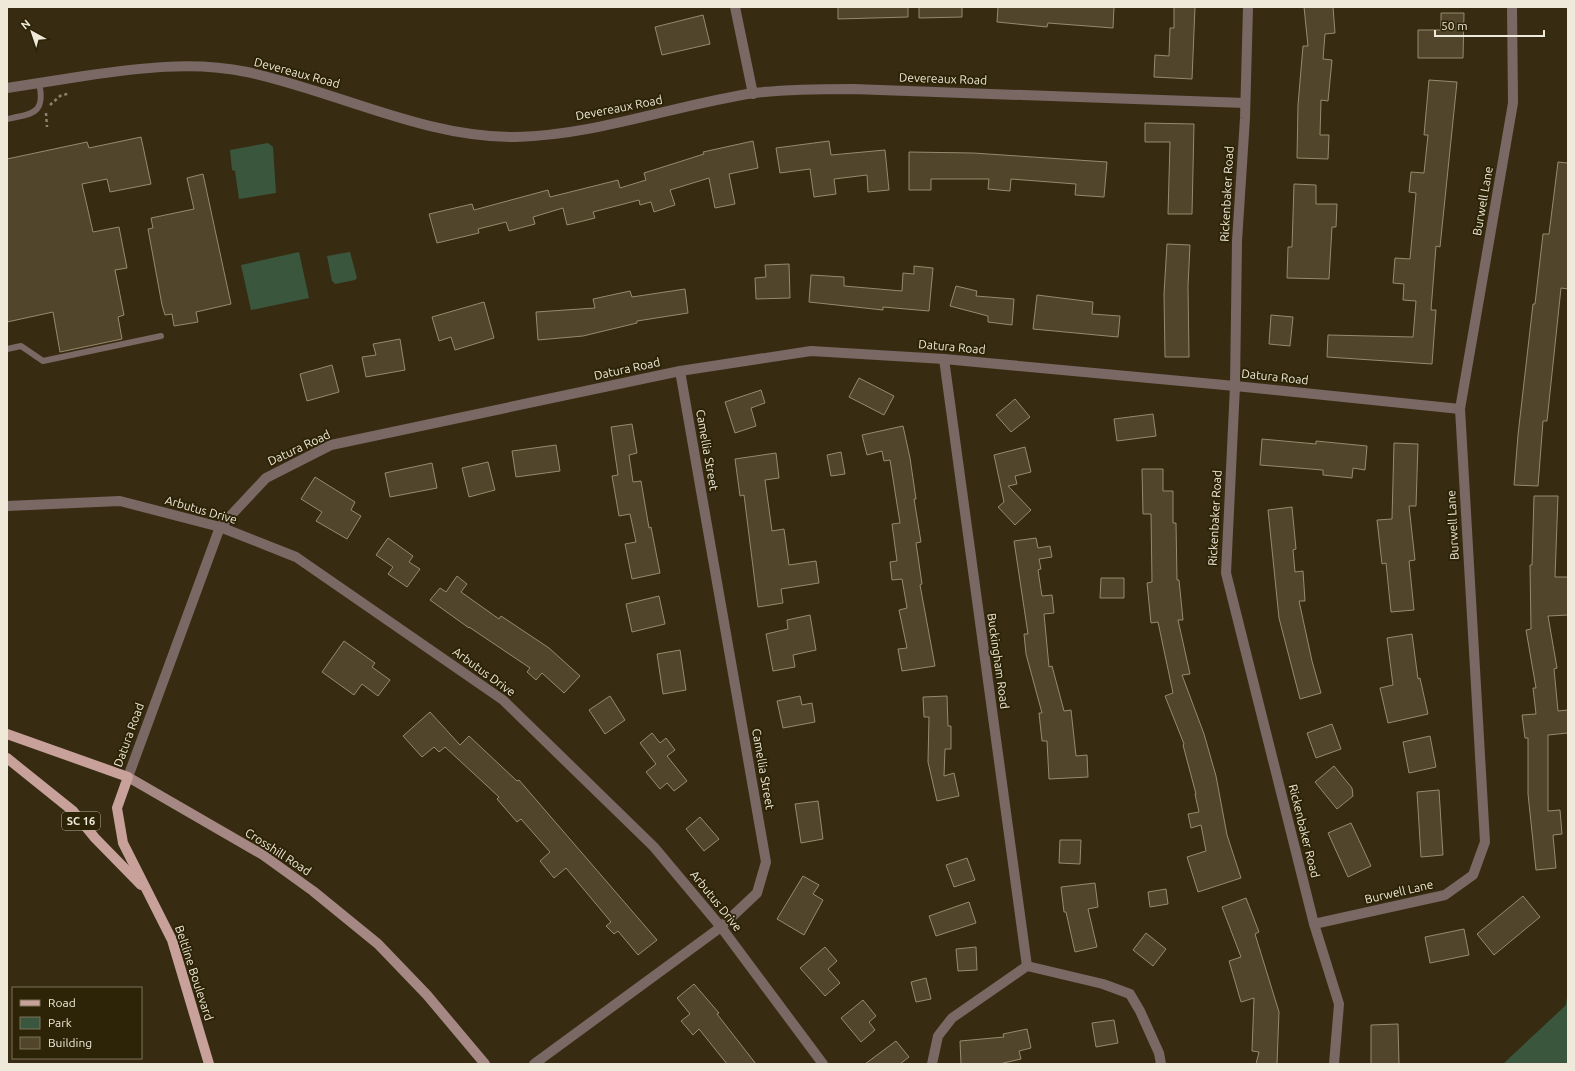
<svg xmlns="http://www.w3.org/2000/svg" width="1575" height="1071" font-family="Ubuntu,sans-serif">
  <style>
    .green { fill: #3a573e }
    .building { fill: #51462b; stroke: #978a6d }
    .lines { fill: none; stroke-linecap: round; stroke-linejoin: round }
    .path { stroke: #8c836e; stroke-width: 2.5; stroke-dasharray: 3 3; stroke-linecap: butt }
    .service { stroke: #7a6864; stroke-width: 6 }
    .minor { stroke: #7a6864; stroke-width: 10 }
    .secondary { stroke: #a58883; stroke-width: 10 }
    .primary { stroke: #c7a19a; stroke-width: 10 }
    .labels { text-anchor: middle; stroke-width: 4; stroke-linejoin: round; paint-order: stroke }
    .shield { fill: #2d2307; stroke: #b5ae9a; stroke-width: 1 }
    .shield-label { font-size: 11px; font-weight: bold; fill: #efe9d9 }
    .street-label { font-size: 12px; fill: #efe9d9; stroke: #2d2307 }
  </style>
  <rect width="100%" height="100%" fill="#372c12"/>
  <g class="green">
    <path d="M268,143L273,147L276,193L239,199L235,171L232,170L230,150Z"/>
    <path d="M299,252L309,298L251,310L241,265Z"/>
    <path d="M350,252L357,278L355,280L335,284L332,281L327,256Z"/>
    <path d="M1568,988V1064H1503L1566,1005Z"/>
  </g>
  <g class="building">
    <path d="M838,7H908V17L838,19Z"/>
    <path d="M919,7H962V17L919,18Z"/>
    <path d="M998,7H1114L1113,28L1048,23L1047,27L997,22Z"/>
    <path d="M1174,7H1195L1192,79L1154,77L1155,55L1169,56L1170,28H1174Z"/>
    <path d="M1304,7H1333L1335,33L1325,34L1323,59L1332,60L1328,101L1321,100L1320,135H1329L1328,159L1297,158L1298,105L1303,46H1308Z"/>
    <path d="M1441,13H1464L1463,58H1418V30H1441Z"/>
    <path d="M703,15L710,44L662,55L655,27Z"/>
    <path d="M1429,80L1457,82L1440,247L1436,246L1431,310H1436L1432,364L1327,357L1328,335L1413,337L1416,301L1403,300L1404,284L1393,283L1395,258L1410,259L1416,193L1409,192L1411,172L1424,173L1428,135H1424Z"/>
    <path d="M1145,123L1194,124L1192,214H1168L1170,142H1145Z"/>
    <path d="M141,137L151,184L110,192L107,179L82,184L93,232L119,227L127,268L115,270L124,315L118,317L122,339L60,352L53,312L7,322V159L87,142L89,148Z"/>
    <path d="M753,141L758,168L729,174L735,204L715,208L709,178L670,190L675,205L654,212L651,202L640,205L639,200L593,212L595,218L567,225L563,208L533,217L535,224L509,231L506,222L478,229L479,233L437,243L429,214L472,204L474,210L548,190L550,197L618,180L620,188L646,180L644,173L704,154L703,152Z"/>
    <path d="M829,141L831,155L885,150L889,190L868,192L867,175L834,179L836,194L814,197L810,169L780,173L776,148Z"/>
    <path d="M909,152L973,153L1107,162L1104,197L1075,195L1076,184L1011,179L1010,191L988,189L989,179H931V190H909Z"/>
    <path d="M1558,162L1568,163V289L1561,288L1547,421H1543L1538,486L1514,485L1518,435L1533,304H1535L1543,234H1549Z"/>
    <path d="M203,174L231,304L196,312L198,322L174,326L172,314L165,315L162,305L148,229L153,228L151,218L194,209L187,178Z"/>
    <path d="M1294,184L1316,185V204H1337L1336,227H1332L1329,279L1287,278L1288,247H1292Z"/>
    <path d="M1167,244L1190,245L1188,286L1189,357H1165L1164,294Z"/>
    <path d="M789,264L790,298L756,299L755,278L766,277L765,265Z"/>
    <path d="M914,266L933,268L929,311L883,307V310L809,302L811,275L844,277V286L902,291L903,273L914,274Z"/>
    <path d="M956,286L977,291L976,296L1014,299L1012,325L988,322V316L950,306Z"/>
    <path d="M685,289L688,313L637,321V323L583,336L538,340L536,312L595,308L593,299L630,291L632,297Z"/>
    <path d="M1037,295L1093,302L1092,314L1120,316L1118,337L1033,329Z"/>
    <path d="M484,302L494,338L455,350L451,337L439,341L432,317Z"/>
    <path d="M1271,315L1293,317L1290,346L1269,344Z"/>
    <path d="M400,339L405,370L366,377L362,357L376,355L373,344Z"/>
    <path d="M332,365L339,392L307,401L300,374Z"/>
    <path d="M859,378L894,396L884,415L849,397Z"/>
    <path d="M761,390L765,403L751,408L756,426L735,433L725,402Z"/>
    <path d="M1015,399L1030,417L1011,432L996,415Z"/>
    <path d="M1153,414L1156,436L1117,441L1114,419Z"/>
    <path d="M632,424L637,453L629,455L633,482L641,481L649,528L651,527L660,573L632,579L625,544L636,542L630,514L619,516L612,476L618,475L611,427Z"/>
    <path d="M903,426L910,458L916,499H914L921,542L916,543L922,584L920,585L935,666L902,671L898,649L907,648L899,610L907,608L902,579L892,580L890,562L897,561L892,524L900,523L890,460L884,461L882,451L867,455L862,435Z"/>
    <path d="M1262,439L1316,444V441L1367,446L1365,470L1353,468L1352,478L1323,475V470L1260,465Z"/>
    <path d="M1394,443L1418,444L1416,506H1409L1415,560L1409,561L1414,610L1391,612L1386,563L1382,564L1377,520L1392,519Z"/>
    <path d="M556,445L560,471L516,477L512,451Z"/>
    <path d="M1025,447L1031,472L1015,476L1017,484L1008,486L1031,510L1015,525L998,507L1004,502L994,455Z"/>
    <path d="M841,452L845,474L831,476L827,455Z"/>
    <path d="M776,453L779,478L765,480L772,531L784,529L789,565L816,561L819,583L781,589L783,603L758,607L744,495L740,496L735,459Z"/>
    <path d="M488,462L495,490L469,497L462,468Z"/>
    <path d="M432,463L437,488L390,497L385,473Z"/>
    <path d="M1142,469H1163V491H1173V523H1176L1177,580H1179L1183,620H1178L1190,674L1182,675L1204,734L1216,776L1227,835L1241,878L1198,892L1187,857L1206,851L1201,825L1191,828L1188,814L1199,812L1195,794H1196L1183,745L1184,744L1165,696L1173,693L1158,622L1151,623L1147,583L1152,582L1151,514H1143Z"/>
    <path d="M315,477L355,502L351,510L361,516L347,539L316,521L322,512L301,499Z"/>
    <path d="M1534,496H1558L1555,577H1568V615L1548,616L1557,668L1554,669L1558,711L1568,710V733L1548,735V811L1560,810L1562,834L1553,835L1556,868L1536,870L1528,794V738H1525L1522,715L1536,714L1533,688H1536L1526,630L1531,629L1530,565H1532Z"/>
    <path d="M1292,507L1296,549L1293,550L1295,572L1303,571L1305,601H1299L1312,661L1321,693L1300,699L1279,618L1268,510Z"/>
    <path d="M388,538L413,556L409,562L420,569L407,587L388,574L393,567L376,555Z"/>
    <path d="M1036,538L1038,548L1050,546L1052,557L1039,559L1041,569L1038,570L1042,596L1052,595L1054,613L1044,614L1049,667L1052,666L1064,711L1071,710L1076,756L1087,755L1088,777L1049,779L1047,741H1042L1039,713H1042L1026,654L1024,634H1028L1014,541Z"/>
    <path d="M457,576L467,584L461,592L499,619L501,616L549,648L580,676L564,693L542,673L536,680L527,672L530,668L469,627V628L430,600L440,588L446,592Z"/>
    <path d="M1101,578H1124V598H1100Z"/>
    <path d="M659,596L665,624L632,632L626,604Z"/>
    <path d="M810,615L816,650L793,655L795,667L773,671L766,634L788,629L787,620Z"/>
    <path d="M1412,634L1418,679L1420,678L1428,714L1388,723L1380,688L1393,685L1387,638Z"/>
    <path d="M344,641L375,663L372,667L390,680L378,696L362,684L354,695L322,672Z"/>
    <path d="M680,650L686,690L663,694L657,654Z"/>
    <path d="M610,696L625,720L605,734L589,710Z"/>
    <path d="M800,696L802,705L812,703L815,722L783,728L777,701Z"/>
    <path d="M947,696L948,726H951V749H945L944,776L954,773L959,796L937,801L928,762L929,717H924L923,697Z"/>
    <path d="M430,712L460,745L469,736L517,781L519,780L657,940L638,955L618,931L614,934L606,926L611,922L566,868L554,878L540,861L550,852L521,819L517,822L497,799L499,797L445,747L439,752L434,747L422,757L403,736Z"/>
    <path d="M1332,724L1341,749L1316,758L1307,733Z"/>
    <path d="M652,733L660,743L666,738L675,750L667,756L687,781L674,791L667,783L660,789L646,772L656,764L640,743Z"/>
    <path d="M1430,736L1436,767L1409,773L1403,742Z"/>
    <path d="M1334,766L1352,788L1353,796L1337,809L1315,782Z"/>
    <path d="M1439,790L1443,855L1421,857L1417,792Z"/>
    <path d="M818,801L823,839L801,843L795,804Z"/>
    <path d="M700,817L719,839L704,851L686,829Z"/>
    <path d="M1351,823L1371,866L1348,877L1328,833Z"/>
    <path d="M1060,840H1081L1080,864L1059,863Z"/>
    <path d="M967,858L975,880L954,887L946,865Z"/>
    <path d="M803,876L819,885L813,894L823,900L804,935L777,919Z"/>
    <path d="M1095,883L1098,907L1088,909L1097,947L1075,952L1066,912H1064L1061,887Z"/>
    <path d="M1166,889L1168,904L1150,907L1148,892Z"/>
    <path d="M1523,896L1540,917L1494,955L1477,934Z"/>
    <path d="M1246,898L1259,932L1255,934L1279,1012L1277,1064H1256L1259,1052L1252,1051L1254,998L1241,1002L1229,961L1241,957L1222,907Z"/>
    <path d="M969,902L976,923L936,936L929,916Z"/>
    <path d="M1464,929L1469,955L1430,963L1425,937Z"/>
    <path d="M1146,933L1166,949L1153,966L1133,950Z"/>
    <path d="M825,947L837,961L828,969L840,983L825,996L800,968Z"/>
    <path d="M976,947L977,970L958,971L956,949Z"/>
    <path d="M926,978L931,999L916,1002L911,982Z"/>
    <path d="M694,984L719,1013L717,1014L756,1064H727L699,1029L693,1035L681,1021L690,1014L677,998Z"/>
    <path d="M863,1000L876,1016L869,1022L875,1030L861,1042L841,1018Z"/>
    <path d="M1114,1020L1118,1043L1096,1047L1092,1023Z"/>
    <path d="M1398,1024L1399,1064H1371V1025Z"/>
    <path d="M1027,1029L1031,1048L1019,1051L1021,1059L999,1064H961L960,1041L1004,1037L1003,1034Z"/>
    <path d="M896,1041L909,1057L900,1064H865Z"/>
  </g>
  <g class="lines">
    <g class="path">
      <path d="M50,105L60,96L70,93"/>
      <path d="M46,113L47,127"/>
    </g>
    <g class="service">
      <path d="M7,119C33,114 46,113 39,83"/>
      <path d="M7,349L21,346L43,361L161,336"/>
    </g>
    <g class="minor">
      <path d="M735,7L753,94"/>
      <path d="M1248,7L1245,118L1237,241L1235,386L1226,573L1314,924L1339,1004L1334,1064"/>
      <path d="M7,88C33,84 58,80 84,76C138,68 193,61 247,72C336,91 424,138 516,137C597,135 675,105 754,93C787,89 820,89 853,89L1245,103"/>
      <path d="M944,359L1027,966"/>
      <path d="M7,506L120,501L220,527L296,557L503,700L654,847L721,927L823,1064"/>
      <path d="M128,777L220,527L266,478L331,445L680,371L811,351L944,359L1235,386L1460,409"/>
      <path d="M1314,924L1445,895L1473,875L1485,842L1460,409L1513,103L1512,7"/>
      <path d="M534,1064L721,927L757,893L766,862L680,371"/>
      <path d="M932,1064L938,1036L952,1018L1027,966L1103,984L1130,994L1140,1011L1159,1053L1161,1064"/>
    </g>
    <path class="secondary" d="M128,777L263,855L313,891L378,944L427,995L485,1064"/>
    <g class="primary">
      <path d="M7,734L128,777L117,808L123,843L172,940L209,1064"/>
      <path d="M7,758L73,811L95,838L141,885"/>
    </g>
  </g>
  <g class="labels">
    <rect class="shield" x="62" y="812" width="38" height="18" rx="3"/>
    <g class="shield-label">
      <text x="81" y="825">SC 16</text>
    </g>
    <g class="street-label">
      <text transform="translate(297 73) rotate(15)" y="4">Devereaux Road</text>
      <text transform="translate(943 79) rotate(2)" y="4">Devereaux Road</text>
      <text transform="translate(619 108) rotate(-11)" y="4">Devereaux Road</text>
      <text transform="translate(1227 194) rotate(-87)" y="4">Rickenbaker Road</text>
      <text transform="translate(1483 201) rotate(-80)" y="4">Burwell Lane</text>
      <text transform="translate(952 347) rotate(5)" y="4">Datura Road</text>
      <text transform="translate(627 369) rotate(-12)" y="4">Datura Road</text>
      <text transform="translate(1275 377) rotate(6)" y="4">Datura Road</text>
      <text transform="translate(299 448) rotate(-25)" y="4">Datura Road</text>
      <text transform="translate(707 450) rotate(80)" y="4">Camellia Street</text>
      <text transform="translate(201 510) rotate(16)" y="4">Arbutus Drive</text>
      <text transform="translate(1215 518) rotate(-87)" y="4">Rickenbaker Road</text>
      <text transform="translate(1453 525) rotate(-93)" y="4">Burwell Lane</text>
      <text transform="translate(998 661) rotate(82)" y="4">Buckingham Road</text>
      <text transform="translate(484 672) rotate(36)" y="4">Arbutus Drive</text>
      <text transform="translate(129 735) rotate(-70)" y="4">Datura Road</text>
      <text transform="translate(763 769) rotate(80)" y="4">Camellia Street</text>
      <text transform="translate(1304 831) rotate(76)" y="4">Rickenbaker Road</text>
      <text transform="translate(278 852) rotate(33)" y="4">Crosshill Road</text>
      <text transform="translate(1399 892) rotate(-13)" y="4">Burwell Lane</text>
      <text transform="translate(716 901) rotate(51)" y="4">Arbutus Drive</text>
      <text transform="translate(194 973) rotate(72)" y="4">Beltline Boulevard</text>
    </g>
  </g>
  <rect width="1575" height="1071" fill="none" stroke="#efe9d9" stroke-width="16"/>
  <rect x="12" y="987" width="130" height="72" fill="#2d2307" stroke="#7b725b"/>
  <rect x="20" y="1000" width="20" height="6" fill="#c7a19a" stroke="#7b725b"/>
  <text x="48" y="1007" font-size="12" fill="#efe9d9">Road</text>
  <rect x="20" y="1017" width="20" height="12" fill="#3a573e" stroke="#7b725b"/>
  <text x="48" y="1027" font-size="12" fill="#efe9d9">Park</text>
  <rect x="20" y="1037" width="20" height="12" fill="#51462b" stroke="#7b725b"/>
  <text x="48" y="1047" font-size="12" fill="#efe9d9">Building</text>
  <g transform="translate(32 32) rotate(320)" stroke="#2d2307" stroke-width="3" paint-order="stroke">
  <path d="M0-3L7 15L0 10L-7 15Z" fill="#efe9d9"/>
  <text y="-6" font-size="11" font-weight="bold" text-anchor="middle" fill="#efe9d9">N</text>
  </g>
  <path d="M1435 30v6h109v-6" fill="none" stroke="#efe9d9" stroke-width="2"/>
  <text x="1441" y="30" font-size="12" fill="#efe9d9" stroke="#2d2307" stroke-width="3" paint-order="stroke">50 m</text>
</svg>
